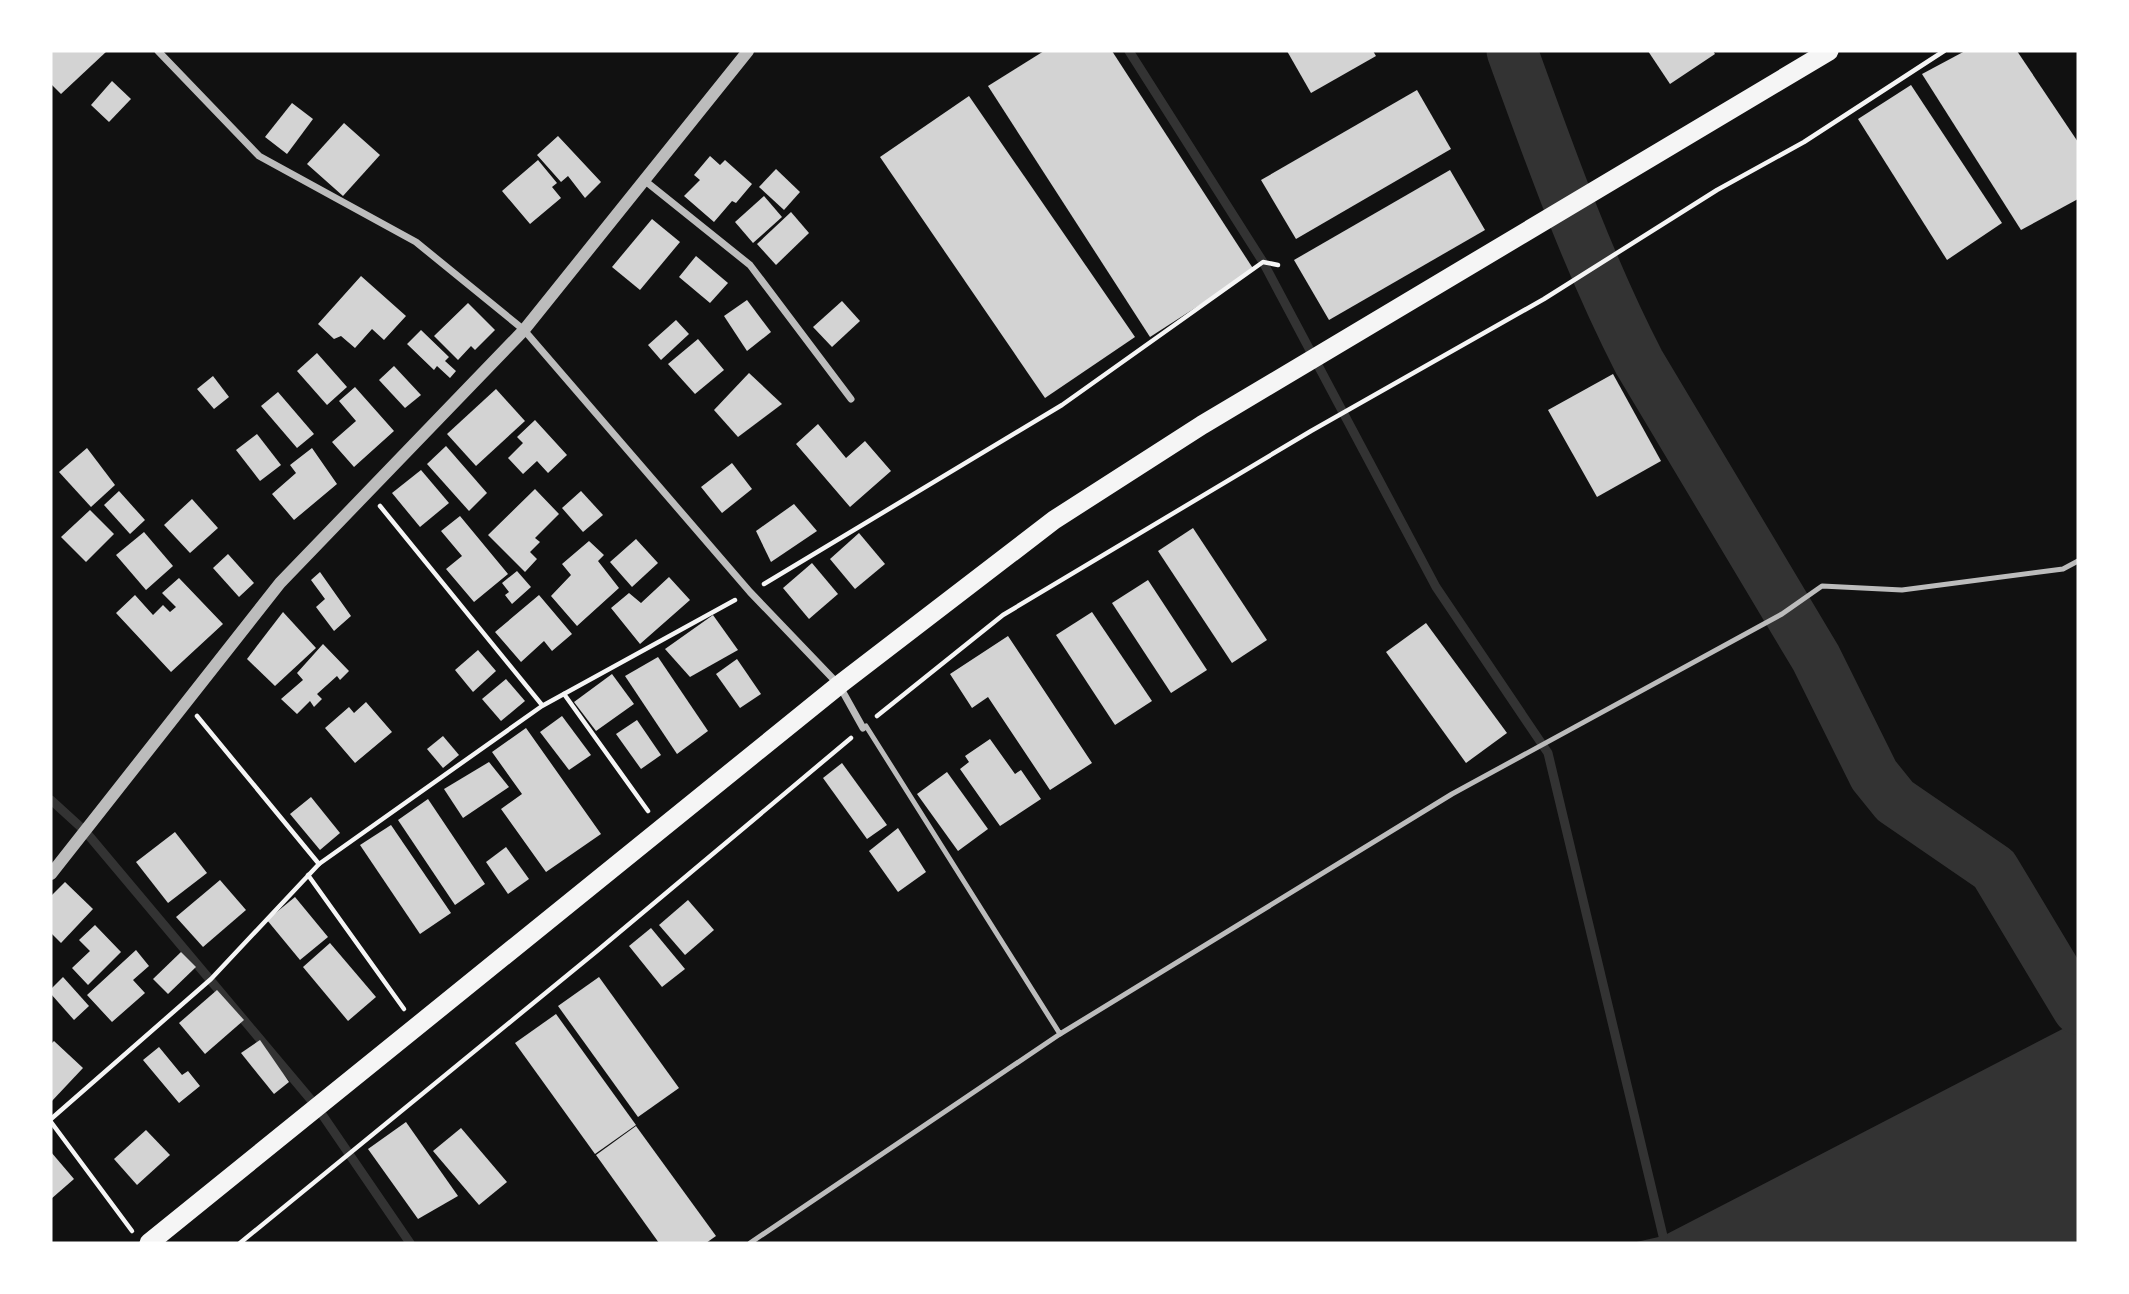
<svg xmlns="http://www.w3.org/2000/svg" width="2129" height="1294" font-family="'Crimson Pro',serif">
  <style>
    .water { fill: #333 }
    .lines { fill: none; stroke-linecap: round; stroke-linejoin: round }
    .stream { stroke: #333; stroke-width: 9 }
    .river { stroke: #333; stroke-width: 51 }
    .building { fill: #d3d3d3 }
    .path { stroke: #f5f5f5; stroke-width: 4.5 }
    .service { stroke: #bcbcbc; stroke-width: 5 }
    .minor { stroke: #bcbcbc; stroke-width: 7 }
    .tertiary { stroke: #bcbcbc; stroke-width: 12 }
    .trunk { stroke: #f5f5f5; stroke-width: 19 }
  </style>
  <rect width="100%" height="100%" fill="#111"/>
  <path class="water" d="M2078,1021V1243H1632L1663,1236Z"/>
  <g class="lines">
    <g class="stream">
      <path d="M1129,51L1263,262L1436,587L1548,753L1663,1236"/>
      <path d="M51,800L85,831L317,1107L410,1243"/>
    </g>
    <path class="river" d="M1512,51C1550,156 1588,263 1639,362L1816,658L1874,775L1895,801L1994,869L2078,1009"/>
  </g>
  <g class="building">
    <path d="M51,51H107L61,94L51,84Z"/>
    <path d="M1044,51H1112L1254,270L1150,337L988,86Z"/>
    <path d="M1287,51H1373L1376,56L1311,93Z"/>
    <path d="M1648,51H1713L1715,54L1670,84Z"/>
    <path d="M1965,51H2017L2078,142V199L2021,230L1922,74Z"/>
    <path d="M112,81L131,99L109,122L91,105Z"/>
    <path d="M1911,85L2002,223L1947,260L1858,119Z"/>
    <path d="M1417,90L1451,149L1296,239L1261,180Z"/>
    <path d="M969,96L1135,337L1045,398L880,157Z"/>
    <path d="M292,103L313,119L287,154L265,137Z"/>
    <path d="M344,123L380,155L343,196L307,164Z"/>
    <path d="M558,136L601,182L585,198L568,176L561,182L537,155Z"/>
    <path d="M710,156L720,165L725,160L752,184L736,203L732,201L714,222L684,196L700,180L694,175Z"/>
    <path d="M538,160L557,183L552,187L561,198L530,224L502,191Z"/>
    <path d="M776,169L800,192L784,210L759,187Z"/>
    <path d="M1450,170L1485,230L1329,320L1294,260Z"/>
    <path d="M764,196L782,217L753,243L735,222Z"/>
    <path d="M791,212L809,233L776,265L757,244Z"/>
    <path d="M652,219L680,242L640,290L612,267Z"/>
    <path d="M696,256L728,283L710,303L679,277Z"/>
    <path d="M361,276L406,316L384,340L372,329L355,348L341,336L334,339L318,324Z"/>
    <path d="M747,300L771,332L747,351L724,316Z"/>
    <path d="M842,301L860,321L832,347L813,327Z"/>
    <path d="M468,303L495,330L475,350L471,346L458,360L434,336Z"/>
    <path d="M676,320L689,334L661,360L648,345Z"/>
    <path d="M421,330L449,357L445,361L456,371L450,378L437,366L434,370L407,344Z"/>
    <path d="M698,339L724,370L695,394L668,364Z"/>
    <path d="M317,353L347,387L327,405L297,371Z"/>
    <path d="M394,366L421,395L405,408L379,380Z"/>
    <path d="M749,373L782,404L738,437L714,410Z"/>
    <path d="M1613,374L1661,461L1597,497L1548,410Z"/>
    <path d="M213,376L229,397L214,409L197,389Z"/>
    <path d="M355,387L394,431L354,467L332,442L356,421L339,401Z"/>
    <path d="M496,389L525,421L476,466L447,434Z"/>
    <path d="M278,392L314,434L297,448L261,406Z"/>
    <path d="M535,420L567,455L548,473L537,461L523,474L508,458L523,443L517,437Z"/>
    <path d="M818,424L846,458L865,441L891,471L850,507L796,444Z"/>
    <path d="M257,434L281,465L260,481L236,450Z"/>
    <path d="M446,446L487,493L469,511L427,464Z"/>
    <path d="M87,448L115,485L91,507L59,472Z"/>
    <path d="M312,448L337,484L294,520L272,494L296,473L290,465Z"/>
    <path d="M732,463L752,489L722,513L701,487Z"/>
    <path d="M421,470L449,503L420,527L392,493Z"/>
    <path d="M535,489L559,514L535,538L540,542L530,552L537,559L525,572L488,535Z"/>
    <path d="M119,491L145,520L130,534L104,505Z"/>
    <path d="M581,491L603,515L583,532L562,508Z"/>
    <path d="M192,499L218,528L190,553L164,525Z"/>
    <path d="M794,504L817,531L771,562L756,531Z"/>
    <path d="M90,510L114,534L86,562L61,537Z"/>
    <path d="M460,516L508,574L474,602L446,569L462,556L441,531Z"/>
    <path d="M1193,528L1267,640L1232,663L1158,551Z"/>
    <path d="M144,532L173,566L146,590L116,555Z"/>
    <path d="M859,533L885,564L855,589L830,559Z"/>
    <path d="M636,539L658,563L632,587L610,562Z"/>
    <path d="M589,541L604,555L598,561L619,588L577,626L551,596L571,575L562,564Z"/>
    <path d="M228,554L254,583L239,597L213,568Z"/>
    <path d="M812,563L838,594L809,619L783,588Z"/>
    <path d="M517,571L531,587L512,604L505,595L509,592L502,583Z"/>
    <path d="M320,572L351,616L334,631L316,607L325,599L311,580Z"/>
    <path d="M669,577L690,600L640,644L611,608L629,593L641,603Z"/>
    <path d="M179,578L223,624L171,672L116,613L135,595L153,615L163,605L170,612L176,607L162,593Z"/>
    <path d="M1148,580L1207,670L1171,693L1112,603Z"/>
    <path d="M539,595L572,634L552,651L544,641L521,662L495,632Z"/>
    <path d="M283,612L316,648L275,686L247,659Z"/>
    <path d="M1092,612L1152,701L1115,725L1056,635Z"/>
    <path d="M713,615L738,650L690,677L665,649Z"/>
    <path d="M1426,623L1507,733L1466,763L1386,652Z"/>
    <path d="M1008,636L1092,763L1050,790L988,697L972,708L950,674Z"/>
    <path d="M323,644L349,671L340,680L337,676L317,694L322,699L314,707L310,701L297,714L281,699L303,680L297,673Z"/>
    <path d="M478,650L496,671L473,692L455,670Z"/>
    <path d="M658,657L708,731L677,754L625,676Z"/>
    <path d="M737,659L761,694L740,708L716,674Z"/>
    <path d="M612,674L634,704L596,731L574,702Z"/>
    <path d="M506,679L525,701L501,721L482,699Z"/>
    <path d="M366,702L392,732L355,763L325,728L349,707L354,713Z"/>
    <path d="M562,716L591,755L569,770L540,732Z"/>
    <path d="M637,720L661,755L641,769L616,734Z"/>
    <path d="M526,728L601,834L546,872L501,809L522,794L492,752Z"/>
    <path d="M443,736L459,755L443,768L427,749Z"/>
    <path d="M990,739L1015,774L1021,770L1041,799L1000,826L960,769L969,762L965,756Z"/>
    <path d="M489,762L509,787L463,818L444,789Z"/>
    <path d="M842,763L887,825L867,839L823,778Z"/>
    <path d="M947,772L988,829L958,851L917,794Z"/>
    <path d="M311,797L340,833L320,850L290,814Z"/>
    <path d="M428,799L485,884L455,905L398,820Z"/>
    <path d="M391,825L451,913L420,934L360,845Z"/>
    <path d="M898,828L926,872L898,892L869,851Z"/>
    <path d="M175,832L207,873L168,903L136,862Z"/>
    <path d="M506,847L529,879L508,894L486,862Z"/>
    <path d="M220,880L246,910L203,947L176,917Z"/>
    <path d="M65,882L93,909L61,943L51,933V896Z"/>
    <path d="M295,897L328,937L300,960L267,920Z"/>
    <path d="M688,900L714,930L685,955L659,925Z"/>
    <path d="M95,925L121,952L88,985L72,968L90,951L79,940Z"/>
    <path d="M651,928L685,969L662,987L629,946Z"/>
    <path d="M330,943L376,997L348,1021L303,967Z"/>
    <path d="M136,950L149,966L133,980L145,993L112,1022L87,995Z"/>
    <path d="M181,952L196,967L168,994L153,979Z"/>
    <path d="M63,977L89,1006L74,1020L51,994V989Z"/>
    <path d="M599,977L679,1088L638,1117L558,1006Z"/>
    <path d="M217,990L244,1020L205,1054L179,1023Z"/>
    <path d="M556,1014L636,1125L595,1154L515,1043Z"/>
    <path d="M260,1040L289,1082L274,1094L241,1053Z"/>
    <path d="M54,1041L83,1068L51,1102V1044Z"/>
    <path d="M159,1047L182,1075L188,1071L200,1086L179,1103L143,1060Z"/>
    <path d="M406,1122L458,1196L418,1219L368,1149Z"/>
    <path d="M636,1126L716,1236L706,1243H659L596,1155Z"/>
    <path d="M461,1128L507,1182L479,1205L433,1151Z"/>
    <path d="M146,1130L170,1155L137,1185L114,1159Z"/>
    <path d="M51,1152L74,1179L51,1199Z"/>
  </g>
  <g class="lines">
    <g class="path">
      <path d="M380,506L542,705"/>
      <path d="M764,584L1062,405L1263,262L1278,265"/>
      <path d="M564,694L648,811"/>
      <path d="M197,716L319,864"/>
      <path d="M877,716L1003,615L1311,431L1544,299L1717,190L1804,142L1944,51"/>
      <path d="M308,875L404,1009"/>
      <path d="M51,1119L211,979L319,864L542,706L735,600"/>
      <path d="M51,1122L132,1231"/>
      <path d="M240,1243L597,951L851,738"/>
    </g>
    <g class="service">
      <path d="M866,726L1060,1034L1452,794L1782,614L1822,586L1902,590L2063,569L2078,561"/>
      <path d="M750,1243L1060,1034"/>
    </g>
    <g class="minor">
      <path d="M158,51L259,156L416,242L524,330L750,592L839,685L863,728"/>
      <path d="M644,180L750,265L851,399"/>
    </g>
    <path class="tertiary" d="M51,874L280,583L524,330L748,51"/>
    <path class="trunk" d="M149,1243L839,685L1054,520L1202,425L1829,51"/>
  </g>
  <rect width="2129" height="1294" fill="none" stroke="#ffffff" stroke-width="105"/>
</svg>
